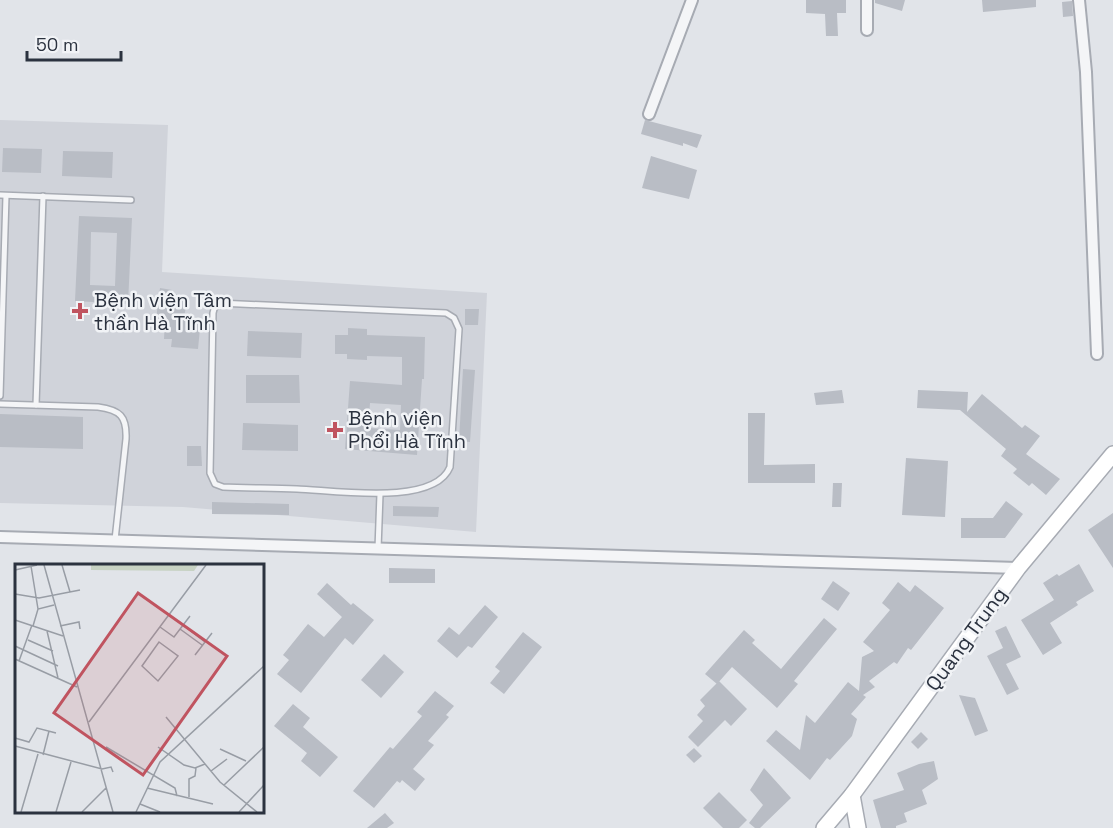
<svg xmlns="http://www.w3.org/2000/svg" width="1113" height="828" font-family="'Space Grotesk',sans-serif">
  <style>
    .built { fill: #d0d3da }
    .building { fill: #b9bdc5; fill-rule: evenodd }
    .lines { fill: none; stroke-linecap: round; stroke-linejoin: round }
    .lane-casing { stroke: #a7abb3; stroke-width: 8 }
    .street-casing { stroke: #a7abb3; stroke-width: 14 }
    .secondary-casing { stroke: #a7abb3; stroke-width: 18 }
    .lane { stroke: #f4f5f7; stroke-width: 5 }
    .street { stroke: #f4f5f7; stroke-width: 10 }
    .secondary { stroke: #fff; stroke-width: 15 }
    .poi-dot { fill: #c05460; stroke: #f1f3f6; stroke-width: 2 }
    .labels { text-anchor: middle; stroke-width: 5; stroke-linejoin: round; paint-order: stroke }
    .poi-label { font-size: 20px; fill: #2b323f; stroke: #f1f3f6; text-anchor: start }
    .street-label { font-size: 20px; fill: #2b323f; stroke: #f1f3f6 }
    .inset-road { fill: none; stroke: #989da5; stroke-width: 1.5 }
    .view { fill: #c05460; fill-opacity: 0.15; stroke: #c05460; stroke-width: 3 }
    .inset-edge { fill: none; stroke: #2b323f; stroke-width: 3 }
  </style>
  <rect width="100%" height="100%" fill="#e1e4e9"/>
  <path class="built" d="M0,120L168,125L162,272L487,293L476,532L183,507L0,503Z"/>
  <g class="building">
    <path d="M806,0H846V13H837L838,36H826L825,14L806,13Z"/>
    <path d="M875,0H905L902,11L875,3Z"/>
    <path d="M982,0H1036V7L983,12Z"/>
    <path d="M1072,1L1073,16L1063,17L1062,2Z"/>
    <path d="M645,120L702,135L697,148L683,143V146L641,134Z"/>
    <path d="M3,148L42,149L41,173L2,172Z"/>
    <path d="M63,151L113,152L112,178L62,176Z"/>
    <path d="M651,156L697,170L689,199L642,188Z"/>
    <path d="M79,216L132,218L128,304L75,301ZM91,232L117,233L115,286L90,285Z"/>
    <path d="M160,288L172,290L171,293L188,297L184,317L201,318L198,349L171,347L172,339H164L165,319H156Z"/>
    <path d="M465,309H479L478,325H465Z"/>
    <path d="M348,328L367,329V335L425,337L424,379H422L417,455L345,449L350,381L402,385V357L367,356V360L347,359V354H335V335H348ZM370,403L401,405L400,430L368,428Z"/>
    <path d="M248,331L302,333L301,358L247,356Z"/>
    <path d="M463,369L475,370L470,442L459,441Z"/>
    <path d="M246,375H299L300,403H246Z"/>
    <path d="M842,390L844,403L816,405L814,393Z"/>
    <path d="M918,390L968,392L967,412L982,394L1022,428L1025,425L1040,436L1026,454L1060,479L1046,495L1032,483L1029,486L1013,473L1017,469L1001,456L1006,449L960,410L917,408Z"/>
    <path d="M748,413H765L764,465L815,464V483H748Z"/>
    <path d="M0,414L83,417V449L0,447Z"/>
    <path d="M243,423L298,425V451L242,450Z"/>
    <path d="M187,446H201L202,466H187Z"/>
    <path d="M906,458L948,461L945,517L902,515Z"/>
    <path d="M833,483H842L841,507H832Z"/>
    <path d="M1006,501L1023,514L1005,538H961V518H993Z"/>
    <path d="M212,502L289,504V515L212,514Z"/>
    <path d="M393,506L439,507L438,517L393,516Z"/>
    <path d="M1113,513V568L1088,530Z"/>
    <path d="M1079,564L1094,591L1076,602L1078,605L1050,623L1062,643L1043,655L1021,620L1054,600L1043,583L1057,574L1059,576Z"/>
    <path d="M389,568L435,569V583H389Z"/>
    <path d="M833,581L850,593L838,611L821,599Z"/>
    <path d="M898,582L910,592L915,585L944,608L911,650L908,648L897,664L894,662L869,681L875,687L863,695L866,697L851,714L857,719L852,736L830,760L827,758L810,780L766,741L776,730L800,750L806,715L815,723L848,682L859,691L862,657L874,651L863,642L890,610L882,603Z"/>
    <path d="M327,583L351,605L353,603L374,620L353,645L345,638L301,693L277,674L289,660L283,655L308,624L324,637L342,617L317,594Z"/>
    <path d="M485,605L498,617L472,648L468,646L457,658L437,641L449,627L459,635Z"/>
    <path d="M824,618L837,629L794,681L798,684L777,708L732,667L717,684L705,674L744,630L755,640L752,643L781,669Z"/>
    <path d="M1006,626L1021,657L1006,664L1019,689L1007,695L987,656L1003,648L995,631Z"/>
    <path d="M523,632L542,647L504,694L490,683L500,671L495,667Z"/>
    <path d="M384,654L404,672L381,698L361,680Z"/>
    <path d="M719,681L747,709L731,726L725,720L698,747L688,737L703,721L697,715L705,706L700,700Z"/>
    <path d="M435,691L454,706L446,715L449,717L428,741L434,745L413,769L425,779L415,791L402,780L400,783L397,781L374,808L353,791L390,747L393,749L422,716L417,712Z"/>
    <path d="M959,695L975,698L988,731L975,736Z"/>
    <path d="M293,704L310,718L303,727L338,757L320,777L301,761L307,753L274,726Z"/>
    <path d="M921,732L928,739L918,749L911,742Z"/>
    <path d="M694,748L702,756L694,763L686,755Z"/>
    <path d="M934,761L938,779L922,790L927,804L904,813L907,822L896,826V828H881L873,800L904,790L897,773L919,764Z"/>
    <path d="M764,768L791,798L760,828H755L749,823L763,805L750,790Z"/>
    <path d="M719,792L747,820L739,828H723L703,808Z"/>
    <path d="M385,813L394,823L387,828H367Z"/>
  </g>
  <g class="lines">
    <g class="lane-casing">
      <g id="lane">
        <path d="M0,195L131,200"/>
        <path d="M219,303L446,313L454,318L459,329L450,467C434,507 332,490 297,489C272,488 247,488 223,487L215,484L210,473L213,313L214,309Z"/>
        <path d="M0,396L6,196"/>
        <path d="M0,404L98,407C120,410 127,416 126,439L115,540"/>
        <path d="M36,405L43,196"/>
        <path d="M378,549L380,494"/>
      </g>
    </g>
    <g class="street-casing">
      <g id="street">
        <path d="M1079,0L1086,72L1097,354"/>
        <path d="M867,30V0"/>
        <path d="M649,114L692,0"/>
        <path d="M0,537L1018,568"/>
      </g>
    </g>
    <g class="secondary-casing">
      <g id="secondary">
        <path d="M852,795L858,828"/>
        <path d="M824,828L852,795L1018,568L1113,454"/>
      </g>
    </g>
    <use href="#lane" class="lane"/>
    <use href="#street" class="street"/>
    <use href="#secondary" class="secondary"/>
  </g>
  <g class="poi-dot">
    <path d="M77 302h6v6h6v6h-6v6h-6v-6h-6v-6h6z"/>
    <path d="M332 421h6v6h6v6h-6v6h-6v-6h-6v-6h6z"/>
  </g>
  <g class="labels">
    <g class="poi-label">
      <text x="94" y="307">Bệnh viện Tâm<tspan x="94" dy="23">thần Hà Tĩnh</tspan></text>
      <text x="348" y="425">Bệnh viện<tspan x="348" dy="23">Phổi Hà Tĩnh</tspan></text>
    </g>
    <g class="street-label">
      <text transform="translate(966 639) rotate(-54)" y="7">Quang Trung</text>
    </g>
  </g>
  <g transform="translate(15 564)">
    <rect width="249" height="249" fill="#e1e4e9"/>
    <path d="M76,1H183L179,7L76,6Z" fill="#c7d2c3"/>
    <path class="inset-road" d="M29,1L98,248M47,1L55,28M16,2L23,45M0,6L22,1M0,30L24,34L65,26M0,56L48,72M168,61L190,78M18,62L23,45L39,41M45,62L64,58L65,65M145,63L159,73L175,52M165,65L187,81M32,67L43,114M13,76L38,87M144,78L163,92L143,117L127,102ZM0,82L43,102M180,91L197,69M0,95L62,123M4,97L17,61M151,153L205,218L242,248M74,158L191,1M0,174L14,178L22,164L41,169M0,182L87,205L96,203L98,208M91,183L160,224L162,232M143,183L169,201L180,204L190,200M205,185L231,197M28,191L34,167M196,207L212,195M209,221L249,183M132,224L198,240M174,233V215L180,212L181,204M125,240L145,248M6,248L23,190M41,248L56,198M67,248L91,224M121,248L145,198L249,102M224,248L249,221"/>
    <path class="view" d="M123,29L212,92L128,211L39,149Z"/>
    <rect width="249" height="249" class="inset-edge"/>
  </g>
  <path d="M27 51v9h94v-9" fill="none" stroke="#2b323f" stroke-width="3"/>
  <text x="36" y="51" font-size="18" fill="#2b323f" stroke="#f1f3f6" stroke-width="4.5" paint-order="stroke">50 m</text>
</svg>
